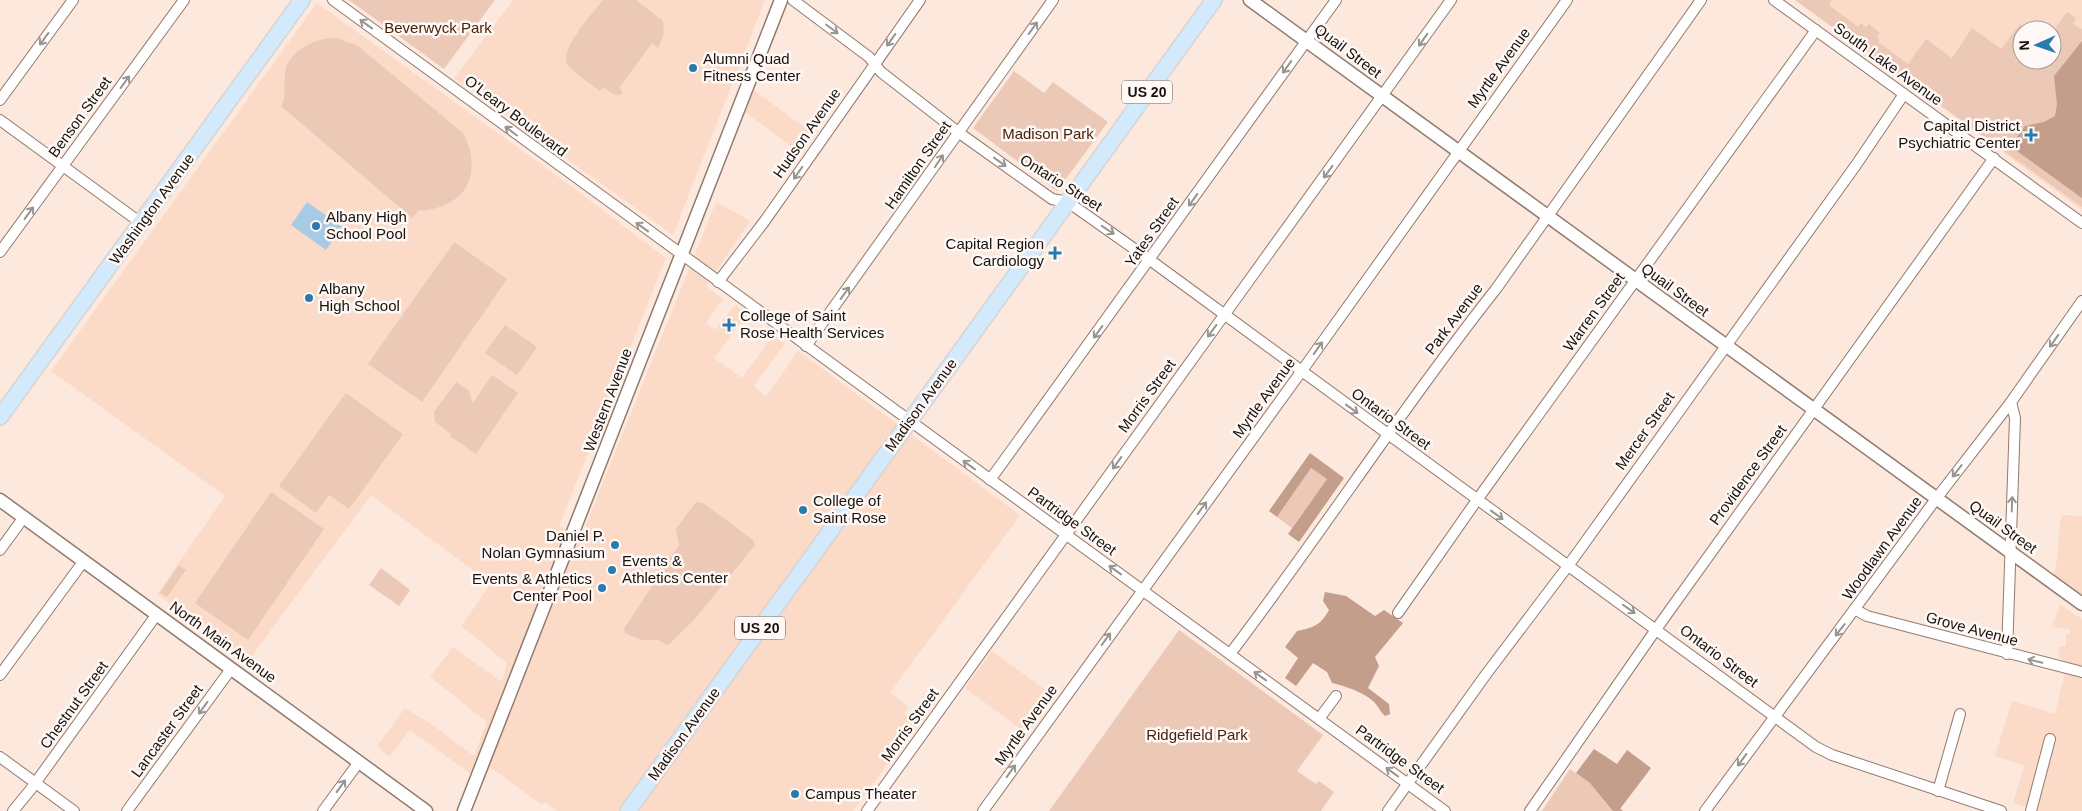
<svg xmlns="http://www.w3.org/2000/svg" width="2082" height="811" font-family="Helvetica,sans-serif">
  <style>
    .built { fill: #fbdac8; fill-rule: evenodd }
    .green { fill: #ebc9b6 }
    .forest { fill: #c39e8a }
    .water { fill: #a7cbe5 }
    .lines { fill: none; stroke-linecap: round; stroke-linejoin: round }
    .minor-casing { stroke: #917a6e; stroke-width: 12 }
    .tertiary-casing { stroke: #917a6e; stroke-width: 15 }
    .primary-casing { stroke: #d6d4d3; stroke-width: 18 }
    .minor { stroke: #fff; stroke-width: 10 }
    .tertiary { stroke: #fff; stroke-width: 12 }
    .primary { stroke: #d2eafb; stroke-width: 15 }
    .oneway { stroke: #989492 }
    .poi-dot { fill: #297bac; stroke: #fef9f6; stroke-width: 2 }
    .labels { text-anchor: middle; stroke-width: 5; stroke-linejoin: round; paint-order: stroke }
    .shield { fill: #fef9f6; stroke: #5e5752; stroke-width: 1 }
    .shield-label { font-size: 14px; font-weight: bold; fill: #19110c }
    .park-label { font-size: 15px; fill: #47220a; stroke: #fef9f6 }
    .street-label { font-size: 15px; fill: #19110c; stroke: #fef9f6 }
    .poi-label { font-size: 15px; fill: #19110c; stroke: #fef9f6; text-anchor: start }
  </style>
  <rect width="100%" height="100%" fill="#fde8dd"/>
  <g class="built">
    <path d="M513,0H765L673,235L454,78Z"/>
    <path d="M1795,0H2082V210ZM2022,30H2052V60H2022Z"/>
    <path d="M317,3L564,181L666,258L559,526L581,537L716,202L750,221L706,286L723,299L706,323L715,330L735,305L747,314L714,358L742,378L773,335L785,343L754,386L766,397L798,351L1020,515L890,693L909,707L904,714L917,723L853,811H557L544,802L542,805L490,767L483,783L410,730L389,757L377,746L405,708L434,726L474,756L487,722L430,677L453,647L502,682L507,663L461,626L489,587V582L371,495L249,660L157,594L225,496L51,371Z"/>
    <path d="M754,90L815,135L800,153L745,112Z"/>
    <path d="M2063,515L2082,516V594L2077,593L2053,576L2057,561L2060,522Z"/>
    <path d="M2060,605L2082,619V811H2037L2013,803L2024,765L1995,756L2012,701L2055,714L2067,663L2059,657V647L2066,646V634L2070,633V629L2052,627Z"/>
    <path d="M992,651L1054,696L1026,733L965,688Z"/>
  </g>
  <g class="green">
    <path d="M349,0H495L444,69Z"/>
    <path d="M603,0H636L663,21L664,33L658,48L652,43L619,88L623,93L620,95L613,94L603,87L600,91C590,83 577,76 569,66C556,52 594,12 603,0Z"/>
    <path d="M1795,0H1832L1829,5L1858,27L1861,23L1866,27L1869,24L1880,33L1877,37L1880,40L1878,42L1908,64L1926,39L1952,58L1972,28L2001,49L2020,24L2028,30H2022V60H2052V33L2067,12L2076,18L2073,24L2082,29V207Z"/>
    <path d="M337,38L358,46L463,133C478,161 475,194 442,206C434,209 427,211 419,210L412,218L281,106C288,94 282,82 286,68C293,48 318,37 337,38Z"/>
    <path d="M1014,71L1044,93L1053,82L1108,122L1057,191L973,128Z"/>
    <path d="M454,242L507,279L422,402L368,364Z"/>
    <path d="M505,325L537,347L517,375L485,353Z"/>
    <path d="M492,375L518,393L476,454L450,436L451,434L435,422L434,412L456,382L468,390L473,403Z"/>
    <path d="M346,393L403,434L349,509L329,495L316,513L279,486Z"/>
    <path d="M1311,468L1327,479L1292,528L1277,517Z"/>
    <path d="M271,492L324,529L248,640L195,603Z"/>
    <path d="M696,502L703,503L753,540L755,545L694,620L668,645L658,640H641L625,633L624,629L679,545L676,529Z"/>
    <path d="M179,565L186,570L167,597L160,593Z"/>
    <path d="M381,568L410,590L399,606L369,585Z"/>
    <path d="M1179,630L1323,735L1297,771L1316,784L1319,781L1334,792L1321,811H1049Z"/>
    <path d="M1570,769L1590,783L1623,811H1542Z"/>
  </g>
  <g class="forest">
    <path d="M2082,41V198L2010,146L2025,126L2044,122L2055,116L2057,105L2054,76Z"/>
    <path d="M1310,453L1344,478L1299,542L1288,534L1327,479L1311,468L1277,517L1269,511Z"/>
    <path d="M1325,592L1346,596L1375,616L1384,610L1403,623L1375,657L1379,666L1368,688L1389,704L1390,714L1385,716C1380,712 1378,705 1373,701C1363,692 1345,686 1332,683L1327,672L1313,663L1296,686L1285,678L1298,658L1285,647L1297,631C1313,628 1321,625 1329,610L1323,601Z"/>
    <path d="M1594,749L1617,764L1627,750L1651,768L1620,809L1623,811H1613L1590,783L1576,773Z"/>
  </g>
  <path class="water" d="M307,202L342,227L326,250L291,225Z"/>
  <g class="lines">
    <g class="minor-casing">
      <g id="minor">
        <path d="M333,0L1445,811"/>
        <path d="M793,0L869,57L881,72L958,132L1052,199L1068,202L1150,260L1816,747L1832,755L2001,811"/>
        <path d="M1774,0L2082,223"/>
        <path d="M0,100L73,0"/>
        <path d="M0,120L141,223"/>
        <path d="M0,252L184,0"/>
        <path d="M718,282L764,222L920,0"/>
        <path d="M806,346L1053,0"/>
        <path d="M990,480L1336,0"/>
        <path d="M0,550L24,517"/>
        <path d="M1856,610L1867,616L2082,672"/>
        <path d="M1398,613L1477,500L1816,30"/>
        <path d="M1230,654C1321,534 1403,407 1496,289L1701,0"/>
        <path d="M2007,654L2015,418L2011,402"/>
        <path d="M0,675L83,562"/>
        <path d="M1319,719L1336,696"/>
        <path d="M0,757L74,811"/>
        <path d="M1938,791L1960,714"/>
        <path d="M13,811L31,789L157,614"/>
        <path d="M127,811L231,669"/>
        <path d="M323,811L359,762"/>
        <path d="M867,811L1451,0"/>
        <path d="M983,811L1301,372L1567,0"/>
        <path d="M1388,811L1487,673L1568,566L1856,165L1904,94"/>
        <path d="M1530,811L1657,628L1994,158"/>
        <path d="M1705,811L1936,499L2011,402L2082,301"/>
        <path d="M2031,811L2050,739"/>
      </g>
    </g>
    <g class="tertiary-casing">
      <g id="tertiary">
        <path d="M1250,0L2082,604"/>
        <path d="M0,500L426,811"/>
        <path d="M464,811L781,0"/>
      </g>
    </g>
    <g class="primary-casing">
      <g id="primary">
        <path d="M0,417L302,0"/>
        <path d="M628,811L1214,0"/>
      </g>
    </g>
    <use href="#minor" class="minor"/>
    <use href="#tertiary" class="tertiary"/>
    <use href="#primary" class="primary"/>
  </g>
  <defs><path id="oneway-shaft" d="M-6 0H5M1.5-3L5.5 0L1.5 3" fill="none" stroke-width="1.6" stroke-linecap="round" stroke-linejoin="round" transform="scale(1.25)"/></defs>
  <g class="oneway">
    <use href="#oneway-shaft" transform="translate(366 24) rotate(-144)"/>
    <use href="#oneway-shaft" transform="translate(1033 28) rotate(-54)"/>
    <use href="#oneway-shaft" transform="translate(832 29) rotate(37)"/>
    <use href="#oneway-shaft" transform="translate(44 39) rotate(126)"/>
    <use href="#oneway-shaft" transform="translate(891 40) rotate(126)"/>
    <use href="#oneway-shaft" transform="translate(1423 40) rotate(125)"/>
    <use href="#oneway-shaft" transform="translate(1287 67) rotate(125)"/>
    <use href="#oneway-shaft" transform="translate(125 82) rotate(-54)"/>
    <use href="#oneway-shaft" transform="translate(511 131) rotate(-143)"/>
    <use href="#oneway-shaft" transform="translate(939 161) rotate(-56)"/>
    <use href="#oneway-shaft" transform="translate(1000 162) rotate(36)"/>
    <use href="#oneway-shaft" transform="translate(1328 172) rotate(126)"/>
    <use href="#oneway-shaft" transform="translate(798 173) rotate(125)"/>
    <use href="#oneway-shaft" transform="translate(1193 200) rotate(125)"/>
    <use href="#oneway-shaft" transform="translate(29 213) rotate(-54)"/>
    <use href="#oneway-shaft" transform="translate(642 227) rotate(-144)"/>
    <use href="#oneway-shaft" transform="translate(1108 230) rotate(34)"/>
    <use href="#oneway-shaft" transform="translate(845 293) rotate(-54)"/>
    <use href="#oneway-shaft" transform="translate(1212 331) rotate(126)"/>
    <use href="#oneway-shaft" transform="translate(1098 332) rotate(126)"/>
    <use href="#oneway-shaft" transform="translate(2054 341) rotate(125)"/>
    <use href="#oneway-shaft" transform="translate(1318 348) rotate(-55)"/>
    <use href="#oneway-shaft" transform="translate(1352 409) rotate(36)"/>
    <use href="#oneway-shaft" transform="translate(1117 463) rotate(126)"/>
    <use href="#oneway-shaft" transform="translate(969 465) rotate(-144)"/>
    <use href="#oneway-shaft" transform="translate(1957 471) rotate(128)"/>
    <use href="#oneway-shaft" transform="translate(2012 504) rotate(-88)"/>
    <use href="#oneway-shaft" transform="translate(1202 508) rotate(-54)"/>
    <use href="#oneway-shaft" transform="translate(1497 515) rotate(36)"/>
    <use href="#oneway-shaft" transform="translate(1115 570) rotate(-144)"/>
    <use href="#oneway-shaft" transform="translate(1629 609) rotate(35)"/>
    <use href="#oneway-shaft" transform="translate(1840 630) rotate(128)"/>
    <use href="#oneway-shaft" transform="translate(1106 639) rotate(-54)"/>
    <use href="#oneway-shaft" transform="translate(2035 661) rotate(-166)"/>
    <use href="#oneway-shaft" transform="translate(1260 676) rotate(-144)"/>
    <use href="#oneway-shaft" transform="translate(203 708) rotate(126)"/>
    <use href="#oneway-shaft" transform="translate(1742 760) rotate(126)"/>
    <use href="#oneway-shaft" transform="translate(1011 771) rotate(-54)"/>
    <use href="#oneway-shaft" transform="translate(1392 772) rotate(-144)"/>
    <use href="#oneway-shaft" transform="translate(341 786) rotate(-54)"/>
  </g>
  <g class="poi-dot">
    <circle cx="693" cy="68" r="5"/>
    <path d="M2028.5 127.5h5v5h5v5h-5v5h-5v-5h-5v-5h5z"/>
    <circle cx="316" cy="226" r="5"/>
    <path d="M1052.5 245.5h5v5h5v5h-5v5h-5v-5h-5v-5h5z"/>
    <circle cx="309" cy="298" r="5"/>
    <path d="M726.5 317.5h5v5h5v5h-5v5h-5v-5h-5v-5h5z"/>
    <circle cx="803" cy="510" r="5"/>
    <circle cx="615" cy="545" r="5"/>
    <circle cx="612" cy="570" r="5"/>
    <circle cx="602" cy="588" r="5"/>
    <circle cx="795" cy="794" r="5"/>
  </g>
  <g class="labels">
    <g class="shield">
      <rect x="1122" y="80.5" width="50" height="23" rx="4"/>
      <rect x="735" y="616.5" width="50" height="23" rx="4"/>
    </g>
    <g class="shield-label">
      <text x="1147" y="97">US 20</text>
      <text x="760" y="633">US 20</text>
    </g>
    <g class="park-label">
      <text x="438" y="33">Beverwyck Park</text>
      <text x="1048" y="139">Madison Park</text>
      <text x="1197" y="740">Ridgefield Park</text>
    </g>
    <g class="street-label">
      <text transform="translate(1348 51) rotate(37)" y="5">Quail Street</text>
      <text transform="translate(1888 64) rotate(36)" y="5">South Lake Avenue</text>
      <text transform="translate(1499 68) rotate(-54)" y="5">Myrtle Avenue</text>
      <text transform="translate(516 116) rotate(37)" y="5">O'Leary Boulevard</text>
      <text transform="translate(80 117) rotate(-54)" y="5">Benson Street</text>
      <text transform="translate(807 133) rotate(-55)" y="5">Hudson Avenue</text>
      <text transform="translate(918 165) rotate(-55)" y="5">Hamilton Street</text>
      <text transform="translate(1061 183) rotate(32)" y="5">Ontario Street</text>
      <text transform="translate(152 209) rotate(-54)" y="5">Washington Avenue</text>
      <text transform="translate(1152 232) rotate(-55)" y="5">Yates Street</text>
      <text transform="translate(1675 290) rotate(36)" y="5">Quail Street</text>
      <text transform="translate(1594 312) rotate(-54)" y="5">Warren Street</text>
      <text transform="translate(1454 319) rotate(-53)" y="5">Park Avenue</text>
      <text transform="translate(1147 396) rotate(-54)" y="5">Morris Street</text>
      <text transform="translate(1264 398) rotate(-54)" y="5">Myrtle Avenue</text>
      <text transform="translate(608 400) rotate(-69)" y="5">Western Avenue</text>
      <text transform="translate(921 405) rotate(-54)" y="5">Madison Avenue</text>
      <text transform="translate(1391 419) rotate(36)" y="5">Ontario Street</text>
      <text transform="translate(1645 431) rotate(-55)" y="5">Mercer Street</text>
      <text transform="translate(1748 475) rotate(-54)" y="5">Providence Street</text>
      <text transform="translate(1072 521) rotate(36)" y="5">Partridge Street</text>
      <text transform="translate(2003 527) rotate(36)" y="5">Quail Street</text>
      <text transform="translate(1882 548) rotate(-54)" y="5">Woodlawn Avenue</text>
      <text transform="translate(1972 629) rotate(15)" y="5">Grove Avenue</text>
      <text transform="translate(223 642) rotate(36)" y="5">North Main Avenue</text>
      <text transform="translate(1719 656) rotate(37)" y="5">Ontario Street</text>
      <text transform="translate(74 705) rotate(-54)" y="5">Chestnut Street</text>
      <text transform="translate(910 725) rotate(-54)" y="5">Morris Street</text>
      <text transform="translate(1026 725) rotate(-54)" y="5">Myrtle Avenue</text>
      <text transform="translate(167 731) rotate(-54)" y="5">Lancaster Street</text>
      <text transform="translate(684 734) rotate(-54)" y="5">Madison Avenue</text>
      <text transform="translate(1400 759) rotate(36)" y="5">Partridge Street</text>
    </g>
    <g class="poi-label">
      <text x="703" y="64">Alumni Quad<tspan x="703" dy="17">Fitness Center</tspan></text>
      <text x="2020" y="131" text-anchor="end">Capital District<tspan x="2020" dy="17">Psychiatric Center</tspan></text>
      <text x="326" y="222">Albany High<tspan x="326" dy="17">School Pool</tspan></text>
      <text x="1044" y="249" text-anchor="end">Capital Region<tspan x="1044" dy="17">Cardiology</tspan></text>
      <text x="319" y="294">Albany<tspan x="319" dy="17">High School</tspan></text>
      <text x="740" y="321">College of Saint<tspan x="740" dy="17">Rose Health Services</tspan></text>
      <text x="813" y="506">College of<tspan x="813" dy="17">Saint Rose</tspan></text>
      <text x="605" y="541" text-anchor="end">Daniel P.<tspan x="605" dy="17">Nolan Gymnasium</tspan></text>
      <text x="622" y="566">Events &amp;<tspan x="622" dy="17">Athletics Center</tspan></text>
      <text x="592" y="584" text-anchor="end">Events &amp; Athletics<tspan x="592" dy="17">Center Pool</tspan></text>
      <text x="805" y="799">Campus Theater</text>
    </g>
  </g>
  <g transform="translate(2037 45) rotate(268)"><circle r="24" fill="#fef9f6" stroke="#a29c98"/>
  <path d="M0-4L9 19L0 12L-9 19Z" fill="#297bac"/>
  <text y="-8" font-size="14" font-weight="bold" text-anchor="middle" fill="#19110c">N</text>
  </g>
</svg>
